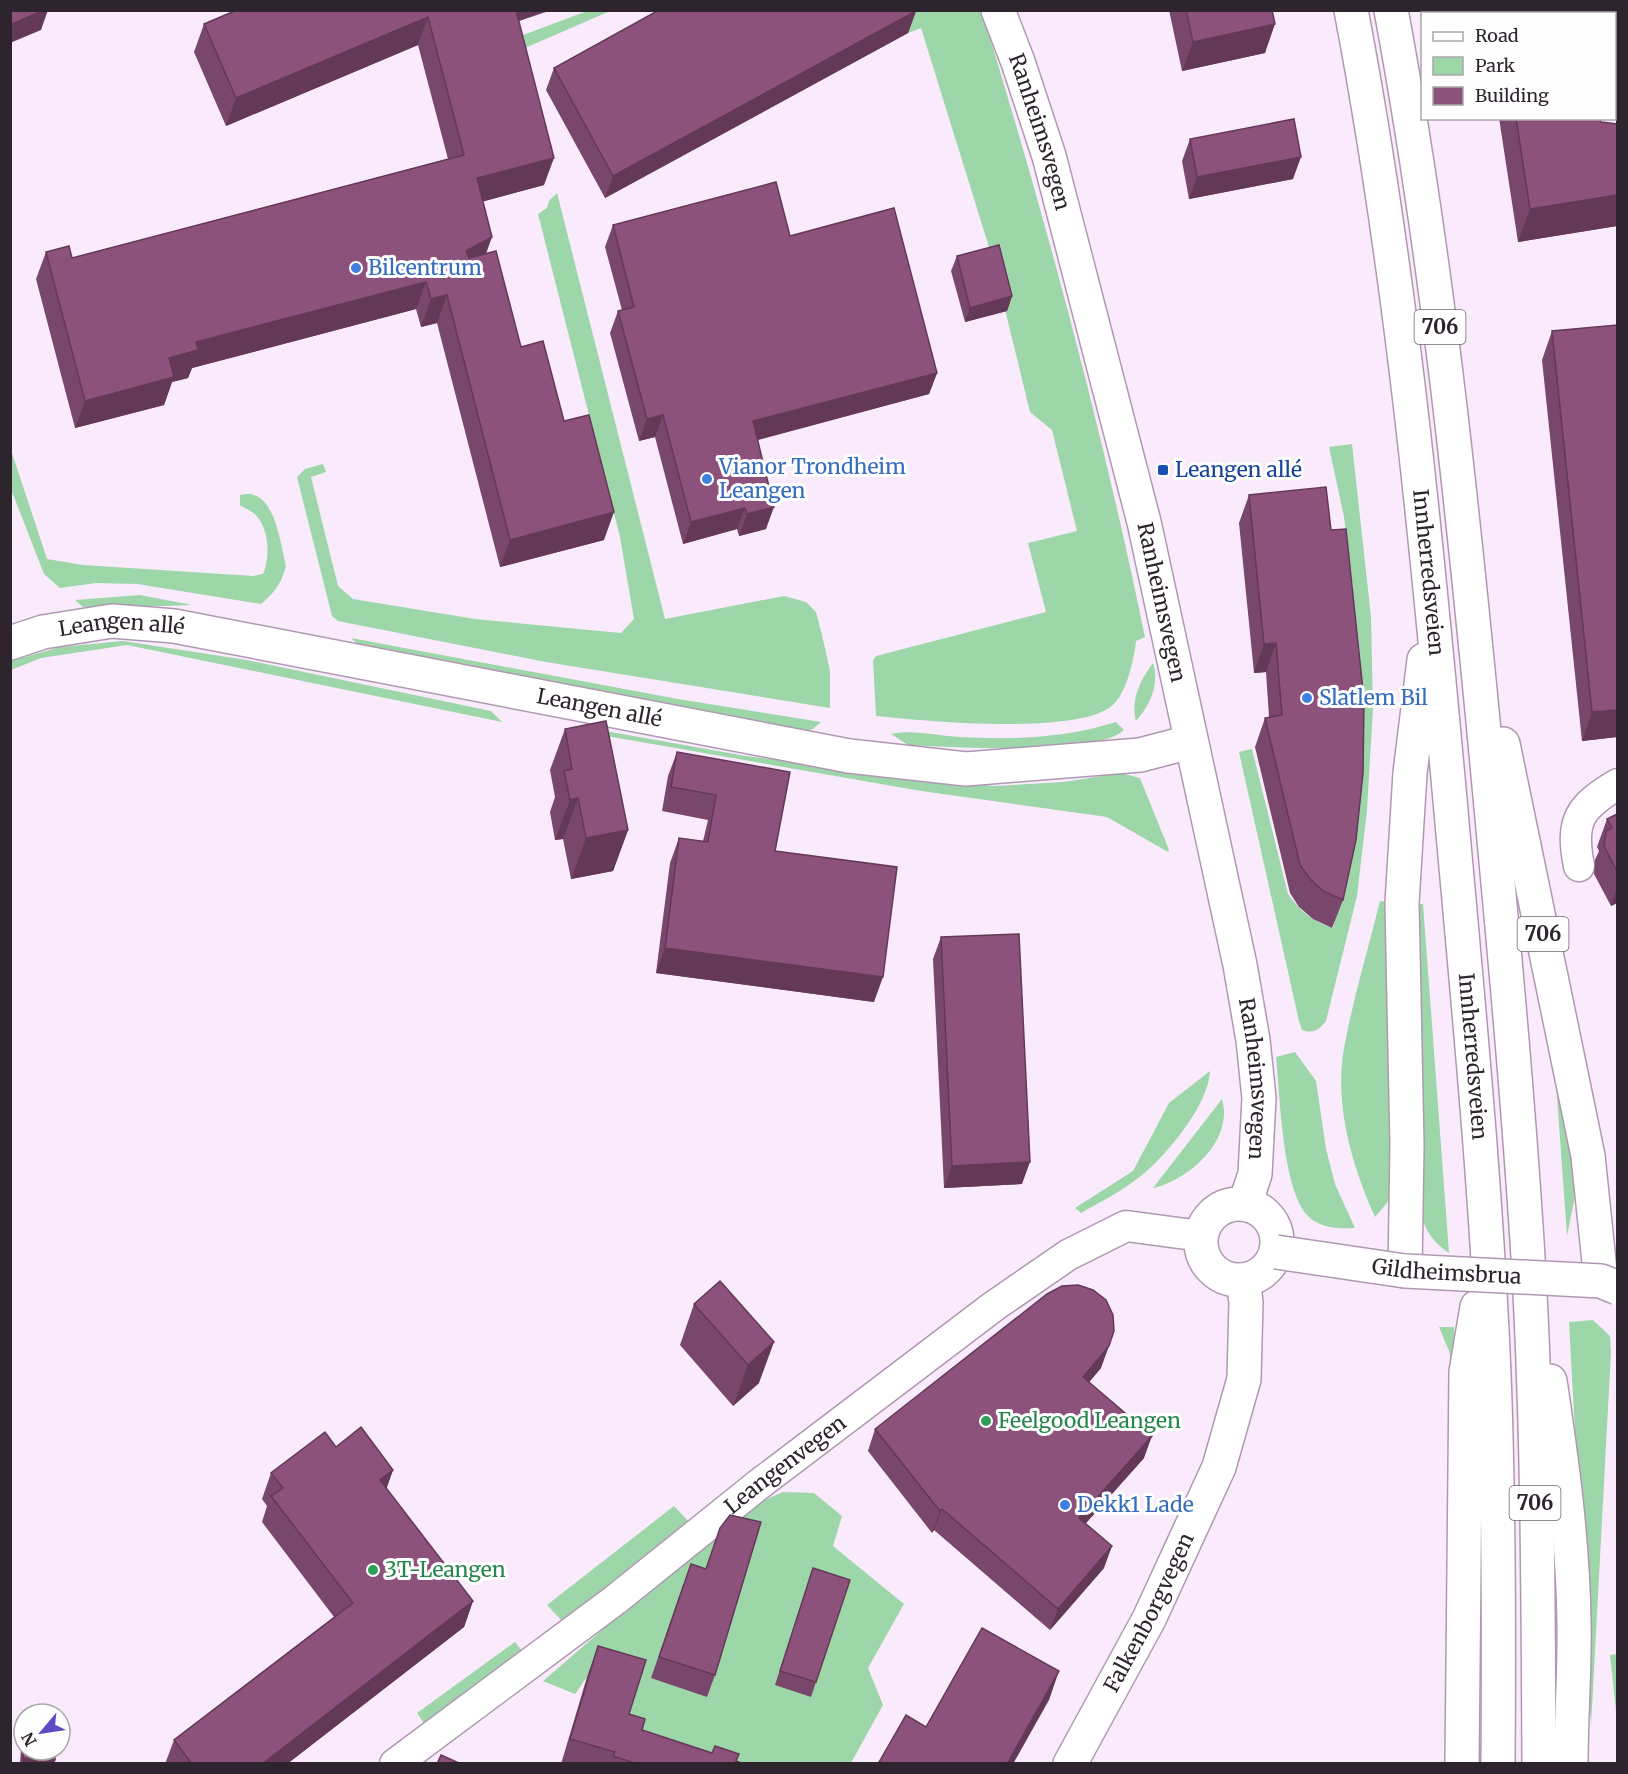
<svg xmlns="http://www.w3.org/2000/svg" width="1628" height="1774" font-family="Merriweather,serif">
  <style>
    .green { fill: #9dd6a8 }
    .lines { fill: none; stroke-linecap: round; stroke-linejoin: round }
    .minor-casing { stroke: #b098b3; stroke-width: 33 }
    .tertiary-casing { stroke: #b098b3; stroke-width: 36 }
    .trunk-casing { stroke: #b098b3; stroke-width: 36 }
    .minor { stroke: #fff; stroke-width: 30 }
    .tertiary { stroke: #fff; stroke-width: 33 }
    .trunk { stroke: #fff; stroke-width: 33 }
    .tertiary-bridge-casing { stroke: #b098b3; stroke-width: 36; stroke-linecap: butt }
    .tertiary-bridge { stroke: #fff; stroke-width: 33 }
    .wall { fill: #79476b }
    .shaded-wall { fill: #633957 }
    .building { fill: #8d527c; stroke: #633957; stroke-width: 1.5 }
    .shop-dot { fill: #3f7fe0; stroke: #fefefe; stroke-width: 2 }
    .transit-dot { fill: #1a4fb4; stroke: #fefefe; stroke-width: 2 }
    .leisure-dot { fill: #2e9e5b; stroke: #fefefe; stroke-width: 2 }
    .labels { text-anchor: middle; stroke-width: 6; stroke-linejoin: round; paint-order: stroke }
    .shield { fill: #fefefe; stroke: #6c656c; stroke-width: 1.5 }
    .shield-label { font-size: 20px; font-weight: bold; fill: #2d242e }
    .street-label { font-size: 21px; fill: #2d242e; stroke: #fefefe }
    .shop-label { font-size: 21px; fill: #366cbe; stroke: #fefefe; text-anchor: start }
    .transit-label { font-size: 21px; fill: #164399; stroke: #fefefe; text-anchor: start }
    .leisure-label { font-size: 21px; fill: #27864d; stroke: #fefefe; text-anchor: start }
  </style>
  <rect width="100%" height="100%" fill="#faebfc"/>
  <g class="green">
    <path d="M587,11H610L500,59L494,46Z"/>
    <path d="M896,11L982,12C1046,220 1101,424 1145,637L1136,641C1134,659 1127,692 1113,705C1078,736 924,721 876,716L873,660L876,656L1046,612L1028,543L1077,531L1052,430L1030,412L993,260L921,28L908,33Z"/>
    <path d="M557,193L665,619L784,596L806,602L816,612L822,635L830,671V708L546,662L338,621L332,616L297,477L305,469L323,464L326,472L311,477L338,586L353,599L475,619L621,633L634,619L620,537L538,214L547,208L549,201Z"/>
    <path d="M1352,444L1371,617L1373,709L1367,810L1357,896L1326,1021C1319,1030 1313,1034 1302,1030L1299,1021L1239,752L1252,749L1288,894C1300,911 1312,921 1333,928L1338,905L1340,590L1353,589L1344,517L1329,447Z"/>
    <path d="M10,447L47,559L83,565L253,576L263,574C270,559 269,533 259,519C254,511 247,510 240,505V495C275,486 280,543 286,566C282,583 274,593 261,604L137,584L96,583L60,588L44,574L11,489Z"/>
    <path d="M140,595L192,605C155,607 119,605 83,607L75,600Z"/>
    <path d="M351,638L678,699L821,722L813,729L800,732L362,648Z"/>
    <path d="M123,641L247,660L491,711L502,722L127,645L41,658L11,670V661L60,647Z"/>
    <path d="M1153,663C1160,683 1150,705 1136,721C1130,700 1141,679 1153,663Z"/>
    <path d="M1116,722L1124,730C1095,757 952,747 908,745L891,734C911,729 939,736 960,737C1012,740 1066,738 1116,722Z"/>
    <path d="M577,726L746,756L934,780L994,786L1064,782L1120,773L1140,778L1169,850L1168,852L1107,817L921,791L578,731Z"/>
    <path d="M1380,901L1394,903V1185L1387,1203L1375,1217C1352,1166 1334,1105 1344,1048C1353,999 1368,950 1380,901Z"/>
    <path d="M1414,904H1423L1449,1253C1429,1239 1423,1227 1419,1203Z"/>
    <path d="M1530,956L1574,1167L1575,1196L1567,1236L1556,1083Z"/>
    <path d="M1295,1052L1316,1081L1326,1149L1335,1184L1355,1228C1338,1229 1319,1228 1307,1215C1282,1187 1280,1095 1276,1057Z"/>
    <path d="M1210,1071C1209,1106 1161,1163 1133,1182C1117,1194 1098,1203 1081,1213L1075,1208L1133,1171L1169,1103Z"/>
    <path d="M1222,1099C1234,1140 1189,1180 1153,1188Z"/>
    <path d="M1593,1320L1610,1336L1611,1352L1591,1726L1569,1322Z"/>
    <path d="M1439,1327H1454L1456,1382L1449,1351Z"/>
    <path d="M783,1492L814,1493L842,1516L833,1546L904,1604L868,1668L883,1705L851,1763H633L624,1743L634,1691L587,1677L575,1694L543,1681L740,1511Z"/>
    <path d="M674,1506L690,1523L562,1621L547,1605Z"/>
    <path d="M515,1642L523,1652L426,1726L417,1713Z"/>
    <path d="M1617,1654H1618L1617,1721L1610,1655Z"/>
  </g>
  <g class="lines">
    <g class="minor-casing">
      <g id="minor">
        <path d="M1614,10L1618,19"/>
        <path d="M1579,866C1570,821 1579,807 1618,784"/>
        <path id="s1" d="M395,1764L615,1600L758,1485L994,1306L1068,1255L1126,1226L1201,1236"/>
      </g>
    </g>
    <g class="tertiary-casing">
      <g id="tertiary">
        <path id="s2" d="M998,10L1018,62L1049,156L1144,522L1240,965L1253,1040L1259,1098L1255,1174L1245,1204"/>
        <path id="s3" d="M10,643L43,632L112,621L174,626L849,756L966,769L1140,755L1190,742"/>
        <circle cx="1239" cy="1242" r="38"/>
        <path id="s4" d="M1070,1764L1149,1619L1219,1467L1244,1379L1246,1302L1243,1280"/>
      </g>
    </g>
    <g class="trunk-casing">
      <g id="trunk">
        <path id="s5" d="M1351,10C1401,272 1426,536 1450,800C1467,991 1486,1182 1494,1374C1499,1504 1499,1634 1498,1764"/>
        <path d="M1391,10C1435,246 1460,483 1483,721C1499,894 1516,1068 1527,1241C1538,1415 1538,1590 1539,1764"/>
        <path d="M1503,744L1588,1156L1601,1281"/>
        <path d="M1405,1271L1407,1145L1402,903L1410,773L1424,660"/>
        <path d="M1550,1381C1562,1461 1573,1541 1574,1622C1575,1669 1571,1716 1571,1764"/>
        <path d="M1462,1764L1466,1372L1477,1307"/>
      </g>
    </g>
    <use href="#minor" class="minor"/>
    <use href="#tertiary" class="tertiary"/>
    <use href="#trunk" class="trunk"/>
    <g class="tertiary-bridge-casing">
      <g id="tertiary-bridge">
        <path id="s6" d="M1276,1252L1405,1271L1601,1281L1618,1288"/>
      </g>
    </g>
    <use href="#tertiary-bridge" class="tertiary-bridge"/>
  </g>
  <g class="wall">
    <path d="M1169,10H1272L1265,53L1182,71Z"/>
    <path d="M1488,10H1587L1588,14H1489Z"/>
    <path d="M916,11L908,33L605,198L546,90L554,68Z"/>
    <path d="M546,12L519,21L544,185L483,201L486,253L521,347L564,421L604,540L500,567L437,323L421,327L416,309L192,368L188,378L172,382L164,405L75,428L36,279L46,252L72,258L448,159L418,45L226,126L194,52L204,24Z"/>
    <path d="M1499,118H1599L1601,122L1617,124V226L1518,242Z"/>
    <path d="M1190,139L1293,179L1189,199L1182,161Z"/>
    <path d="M613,225L790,236L937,373L929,394L758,440L766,529L739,536L737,529L683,544L655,437L639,441L610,333L618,311L622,310L605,247Z"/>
    <path d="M957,256L1012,296L1007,311L965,322L951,271Z"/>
    <path d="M1552,331L1617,737L1582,741L1542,360Z"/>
    <path d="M1249,495L1343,900L1332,928L1313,919L1299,907L1290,893L1255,747L1265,718L1269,717L1266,672L1254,673L1239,523Z"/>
    <path d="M565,729L628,830L613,871L571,879L563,839L555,840L550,812L555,797L550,770Z"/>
    <path d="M677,752L775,851L874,1002L656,973L670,863L679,838L703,841L708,820L662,811L668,776Z"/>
    <path d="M1617,814V903L1611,906L1594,874L1595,860L1599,851L1597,847L1607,819Z"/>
    <path d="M941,937L1022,1184L944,1188L933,959Z"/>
    <path d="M720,1281L759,1383L733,1406L680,1345L694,1304Z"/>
    <path d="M1101,1368L1089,1382L1144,1458L1085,1524L1104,1568L1050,1630L934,1530L932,1533L868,1451L875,1429Z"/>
    <path d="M336,1447L393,1470L386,1488L473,1601L464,1627L287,1764H165L174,1740L334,1617L262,1522L267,1506L262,1499L271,1473Z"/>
    <path d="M720,1528L715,1675L707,1697L651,1678L683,1585L706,1569Z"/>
    <path d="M813,1568L816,1682L811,1697L775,1685Z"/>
    <path d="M598,1646L629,1714L642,1730L744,1764H561L587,1677Z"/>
    <path d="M25,1710L58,1714H24V1750L55,1760L54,1764H20L23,1717Z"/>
  </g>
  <g class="shaded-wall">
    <path d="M44,10H48L41,30L10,43V25Z"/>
    <path d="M515,10H548L510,24Z"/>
    <path d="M916,11L908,33L605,198L613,176Z"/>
    <path d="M428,17L418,45L226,126L236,98Z"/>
    <path d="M1275,24L1265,53L1182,71L1193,42Z"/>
    <path d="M1301,157L1293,179L1189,199L1197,177Z"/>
    <path d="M554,158L544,185L467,206L477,178Z"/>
    <path d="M1617,195V226L1518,242L1530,209Z"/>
    <path d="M492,237L482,265L456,279L466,251Z"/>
    <path d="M426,282L416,309L192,368L188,378L172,382L164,405L75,428L85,401L196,342Z"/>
    <path d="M447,295L437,323L421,327L431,299Z"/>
    <path d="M1012,296L1007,311L965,322L970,308Z"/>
    <path d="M937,373L929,394L745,443L753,421Z"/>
    <path d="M663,415L655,437L639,441L647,419Z"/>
    <path d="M774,507L766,529L739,536L747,514Z"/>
    <path d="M745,508L737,529L683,544L691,522Z"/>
    <path d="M614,512L604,540L500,567L510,540Z"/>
    <path d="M1276,643L1266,672L1254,673L1264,644Z"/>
    <path d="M1617,710V737L1582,741L1592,712Z"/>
    <path d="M578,798L563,839L555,840L570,800Z"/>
    <path d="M628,830L613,871L571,879L586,838Z"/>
    <path d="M1617,888V903L1611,906Z"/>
    <path d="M665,948L883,977L874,1002L656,973Z"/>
    <path d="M1030,1162L1022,1184L944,1188L952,1166Z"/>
    <path d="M774,1342L759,1383L733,1406L748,1365Z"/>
    <path d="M1109,1346L1101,1368L1075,1399L1083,1377Z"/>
    <path d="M1152,1436L1144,1458L1071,1540L1079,1518Z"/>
    <path d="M393,1470L384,1496L380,1480Z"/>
    <path d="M942,1509L934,1530L932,1533L940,1511Z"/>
    <path d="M1112,1546L1104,1568L1050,1630L1058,1609Z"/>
    <path d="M473,1601L464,1627L287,1764H262Z"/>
    <path d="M1059,1671L1049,1700L1013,1764H1007Z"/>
    <path d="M23,1758L55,1760L54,1764H21Z"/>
  </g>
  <g class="building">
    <path d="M10,10H44L10,25Z"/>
    <path d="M237,10H516L554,158L477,178L492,237L466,251L469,258L496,251L521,347L543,341L564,421L589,415L614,512L510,540L447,295L431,299L426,282L196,342L198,350L169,358L174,377L85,401L46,252L69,246L72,258L464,155L428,17L236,98L204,24Z"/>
    <path d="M659,10H916V11L613,176L554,68Z"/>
    <path d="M1186,10H1272L1275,24L1193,42Z"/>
    <path d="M1501,10H1587L1588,14H1499V11Z"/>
    <path d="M1516,118H1599L1601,122L1617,124V195L1530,209Z"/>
    <path d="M1294,119L1301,157L1197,177L1190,139Z"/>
    <path d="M776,182L790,236L894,208L937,373L753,421L774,507L747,514L745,508L691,522L663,415L647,419L618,311L634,307L613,225Z"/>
    <path d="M999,245L1012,296L970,308L957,256Z"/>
    <path d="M1617,325V710L1592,712L1552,331Z"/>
    <path d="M1326,487L1331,530L1346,529L1364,700L1363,773L1356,840L1343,900L1323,891L1310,879L1300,865L1265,718L1282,715L1276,643L1264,644L1249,495Z"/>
    <path d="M606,721L628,830L586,838L578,798L570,800L564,771L572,769L565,729Z"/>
    <path d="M677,752L790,772L775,851L897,867L883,977L665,948L679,838L708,842L716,795L671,787Z"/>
    <path d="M1617,814V871L1604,846L1606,831L1612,828L1607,819Z"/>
    <path d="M1019,934L1030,1162L952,1166L941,937Z"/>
    <path d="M720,1281L774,1342L748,1365L694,1304Z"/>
    <path d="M1078,1285L1093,1290L1106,1300L1113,1315L1114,1331L1109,1346L1083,1377L1152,1436L1079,1518L1112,1546L1058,1609L942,1509L940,1511L875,1429L1047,1294L1062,1286Z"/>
    <path d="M361,1427L393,1470L380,1480L473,1601L262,1764H192L174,1740L353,1603L271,1496L283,1488L271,1473L325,1432L336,1447Z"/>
    <path d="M730,1515L761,1522L715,1675L659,1657L691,1564L706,1569L720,1528Z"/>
    <path d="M813,1568L850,1580L816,1682L780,1671Z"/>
    <path d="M982,1628L1059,1671L1007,1764H878L906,1715L926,1727Z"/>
    <path d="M598,1646L646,1660L629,1714L645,1719L642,1730L712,1753L715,1746L739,1754L736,1761L744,1764H638L613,1756L615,1752L570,1739Z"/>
    <path d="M25,1710L58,1712V1714H25Z"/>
    <path d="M24,1733V1750H55V1760L23,1758Z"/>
    <path d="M441,1755L461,1764H437Z"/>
  </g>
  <g class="shop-dot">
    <circle cx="356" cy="268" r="6"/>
    <circle cx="707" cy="479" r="6"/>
    <circle cx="1307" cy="698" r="6"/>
    <circle cx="1065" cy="1505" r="6"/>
  </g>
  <rect class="transit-dot" x="1157" y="464" width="12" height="12" rx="3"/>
  <g class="leisure-dot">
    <circle cx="986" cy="1421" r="6"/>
    <circle cx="373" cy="1570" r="6"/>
  </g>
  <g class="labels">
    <g class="shield">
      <rect x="1414.5" y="310" width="51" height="34" rx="4.5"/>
      <rect x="1517.5" y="917" width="51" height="34" rx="4.5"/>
      <rect x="1509.5" y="1486" width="51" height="34" rx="4.5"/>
    </g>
    <g class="shield-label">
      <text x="1440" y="334">706</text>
      <text x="1543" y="941">706</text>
      <text x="1535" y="1510">706</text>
    </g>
    <g class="street-label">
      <text dy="7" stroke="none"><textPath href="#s2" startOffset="129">Ranheimsvegen</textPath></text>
      <text dy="7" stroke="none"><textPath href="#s5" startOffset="568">Innherredsveien</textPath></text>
      <text dy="7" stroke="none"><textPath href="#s2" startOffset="615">Ranheimsvegen</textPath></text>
      <text dy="7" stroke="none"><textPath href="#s3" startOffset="114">Leangen allé</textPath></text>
      <text dy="7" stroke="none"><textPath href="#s3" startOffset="600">Leangen allé</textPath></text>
      <text dy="7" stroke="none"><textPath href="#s5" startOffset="1054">Innherredsveien</textPath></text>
      <text dy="7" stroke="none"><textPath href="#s2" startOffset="1101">Ranheimsvegen</textPath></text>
      <text dy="7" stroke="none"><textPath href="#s6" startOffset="172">Gildheimsbrua</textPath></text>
      <text dy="7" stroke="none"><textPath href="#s1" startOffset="492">Leangenvegen</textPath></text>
      <text dy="7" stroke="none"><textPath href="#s4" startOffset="171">Falkenborgvegen</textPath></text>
    </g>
    <g class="shop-label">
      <text x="368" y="275">Bilcentrum</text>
      <text x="719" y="474">Vianor Trondheim<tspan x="719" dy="24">Leangen</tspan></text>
      <text x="1319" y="705">Slatlem Bil</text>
      <text x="1077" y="1512">Dekk1 Lade</text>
    </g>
    <g class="transit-label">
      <text x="1175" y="477">Leangen allé</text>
    </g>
    <g class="leisure-label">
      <text x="998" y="1428">Feelgood Leangen</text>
      <text x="385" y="1577">3T-Leangen</text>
    </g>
  </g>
  <rect width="1628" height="1774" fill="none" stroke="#2d242e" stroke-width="24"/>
  <rect x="1421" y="12" width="195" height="108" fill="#fefefe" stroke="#aaa7ab" stroke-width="1.5"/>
  <rect x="1433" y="32" width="30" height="9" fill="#ffffff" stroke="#aaa7ab" stroke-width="1.5"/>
  <text x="1475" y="42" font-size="18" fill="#2d242e">Road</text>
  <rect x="1433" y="57" width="30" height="18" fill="#9dd6a8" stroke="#aaa7ab" stroke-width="1.5"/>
  <text x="1475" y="72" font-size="18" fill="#2d242e">Park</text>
  <rect x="1433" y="87" width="30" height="18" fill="#8d527c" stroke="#aaa7ab" stroke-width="1.5"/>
  <text x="1475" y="102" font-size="18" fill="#2d242e">Building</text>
  <g transform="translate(42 1732) rotate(241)"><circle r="28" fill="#fefefe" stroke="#aaa7ab" stroke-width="1.5"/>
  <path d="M0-4.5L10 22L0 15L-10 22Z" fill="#5d4bc4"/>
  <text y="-9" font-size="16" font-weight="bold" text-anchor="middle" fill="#2d242e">N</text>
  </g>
</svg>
